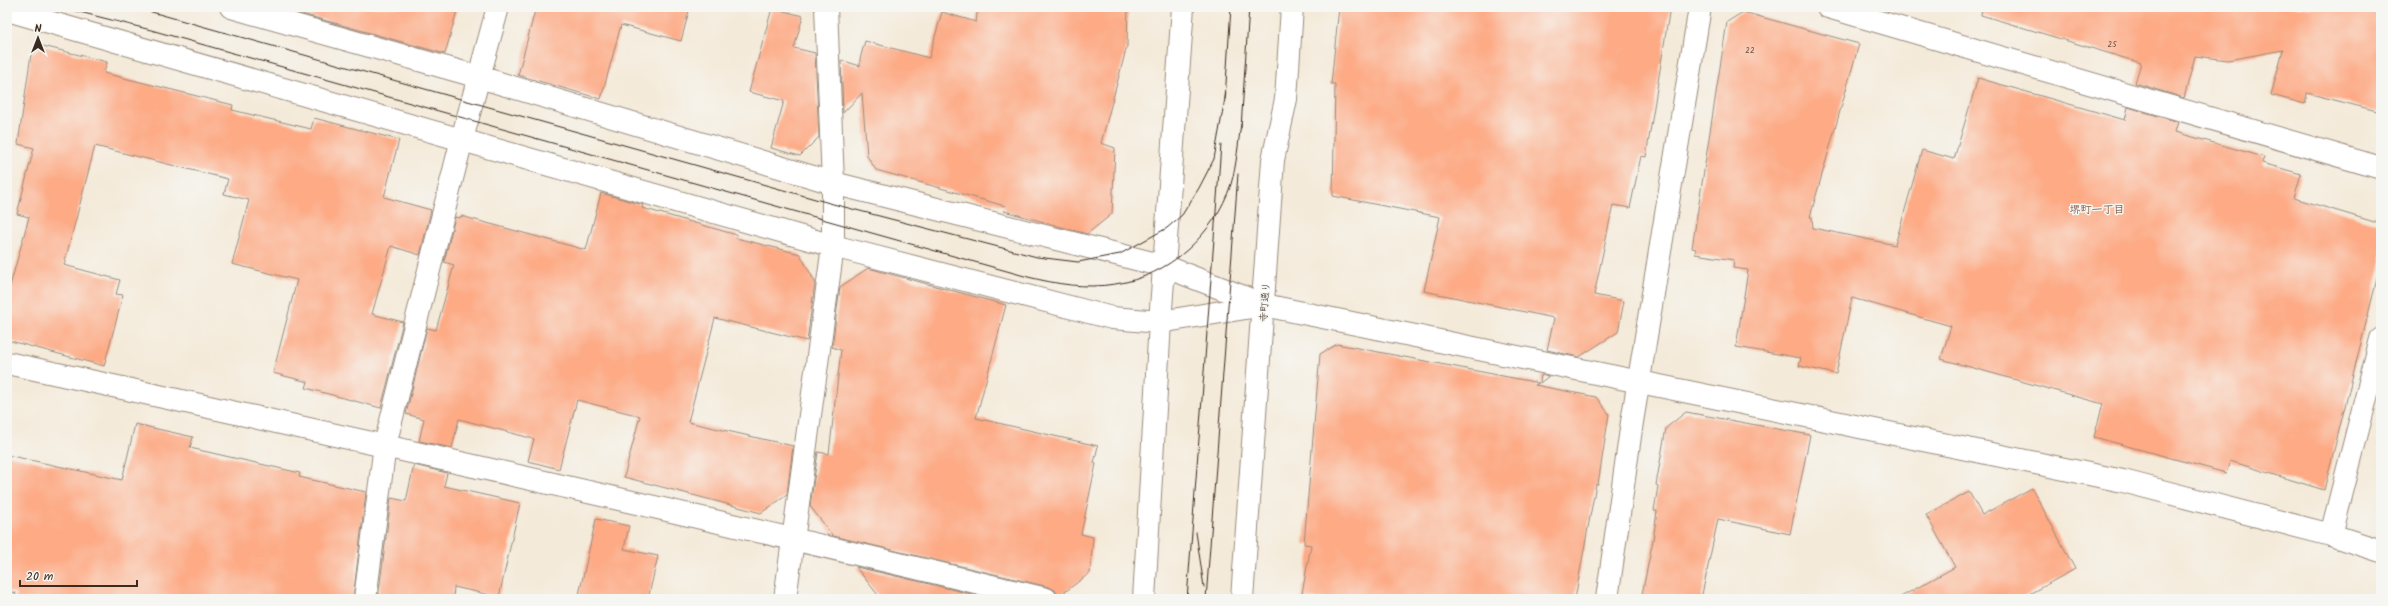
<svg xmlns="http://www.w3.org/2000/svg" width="2388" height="606" font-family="Kalam,'Klee One',sans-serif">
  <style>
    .building { fill: #fdaa85 }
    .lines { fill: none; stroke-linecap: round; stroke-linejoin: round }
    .minor-casing { stroke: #988a7c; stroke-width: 24 }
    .minor { stroke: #fff; stroke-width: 22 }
    .tram { stroke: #3b2a1e; stroke-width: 1 }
    .labels { text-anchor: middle; stroke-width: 3; stroke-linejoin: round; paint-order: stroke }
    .number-label { font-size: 8px; fill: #6c4a38 }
    .street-label { font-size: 10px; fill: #3b2a1e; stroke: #f6f6f2 }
    .neighbourhood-label { font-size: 11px; font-weight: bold; fill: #7f5742; stroke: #f6f6f2 }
  </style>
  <rect width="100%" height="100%" fill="#f6f6f2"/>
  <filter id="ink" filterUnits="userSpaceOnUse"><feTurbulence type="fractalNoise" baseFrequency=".025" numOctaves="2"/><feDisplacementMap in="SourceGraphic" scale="8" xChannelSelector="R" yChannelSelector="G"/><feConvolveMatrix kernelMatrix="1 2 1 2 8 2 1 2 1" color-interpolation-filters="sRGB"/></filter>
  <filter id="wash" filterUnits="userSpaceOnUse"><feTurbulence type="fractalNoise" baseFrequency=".012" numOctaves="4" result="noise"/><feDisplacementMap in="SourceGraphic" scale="16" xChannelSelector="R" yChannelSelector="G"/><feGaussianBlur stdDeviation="0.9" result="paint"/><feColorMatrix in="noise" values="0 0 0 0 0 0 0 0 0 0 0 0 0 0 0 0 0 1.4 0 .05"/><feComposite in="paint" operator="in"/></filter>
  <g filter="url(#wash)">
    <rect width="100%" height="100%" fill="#f4ead9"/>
    <g id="blocks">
      <g class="building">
        <path d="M289,7H458L445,54L288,10Z"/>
        <path d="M536,7H690L681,41L621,25L601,99L518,75Z"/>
        <path d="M978,7H1128L1127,46L1101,143L1115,148L1112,214L1087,234L1004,211L1005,206L876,170L867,156L862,93L843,113L841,60L860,66V59L865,41L929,58L942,12L976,22Z"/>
        <path d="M1339,7H1670L1646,157L1641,156L1630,208L1613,205L1594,295L1624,301L1618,332L1579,357L1547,350L1554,318L1424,291L1440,217L1333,196L1335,84H1331Z"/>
        <path d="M1982,7H2381V112L2307,93L2305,104L2271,95L2283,50L2228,60L2195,56L2184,98L2135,83L2141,63L1981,15Z"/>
        <path d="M772,8L803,16L794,48L815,53L819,137L800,156L771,148L784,101L749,92Z"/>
        <path d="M1743,12L1859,44L1810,217H1812L1813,228L1895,245L1922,150L1954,159L1978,78L2125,120L2128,107L2178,122L2175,132L2264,157L2262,163L2301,174L2294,198L2381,224V263L2324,490L2230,461L2226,473L2094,437L2103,404L1941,359L1951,326L1852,298L1836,374L1799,366L1801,358L1736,347L1748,270L1733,268L1734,260L1695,254L1696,249L1692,248L1727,22Z"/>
        <path d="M43,46L107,62L104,73L233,105L232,110L311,129L314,118L399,140L384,197L431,210L420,255L391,246L372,314L403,322L381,408L306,388L308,382L273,373L297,280L232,264L249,200L224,194L228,179L95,146L64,265L120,280L116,294L123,295L104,366L7,340V297L29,217L17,214L34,148L18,144L31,54Z"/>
        <path d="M601,193L643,205L642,208L737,235L736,238L800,254L815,282L807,341L715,318L688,422L793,446L787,495L761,513L624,477L640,416L577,400L559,469L528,461L534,439L459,419L452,448L419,441L424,419L406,414L427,328L436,330L454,265L444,262L455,217L460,218L461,216L586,250Z"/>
        <path d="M868,268L1006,305L976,418L1098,446L1094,463L1096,464L1081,534L1093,537L1090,573L1058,597L1055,590L1049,587L833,536L810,506L818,452L829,454L841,350L832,347L840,287Z"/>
        <path d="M1337,344L1539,383L1535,385L1596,397L1609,414L1598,484H1596L1575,599H1301L1311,545L1304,544L1320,354Z"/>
        <path d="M1541,375L1549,376L1540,383Z"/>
        <path d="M1686,412L1810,435L1790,534L1718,519L1701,599H1641L1653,540L1657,511H1654L1658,486L1656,485L1666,428Z"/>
        <path d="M135,424L193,437L190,448L300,473L299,477L366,492L353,599H14L16,593L7,591V455L122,480Z"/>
        <path d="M414,465L447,473L444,486L520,503L499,597L454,587L453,599H378L391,498L406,501Z"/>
        <path d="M2032,488L2075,569L2020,599H1897L1955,567L1926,515L1969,492L1982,515Z"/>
        <path d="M596,519L629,526L624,549L658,556L648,599H578Z"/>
        <path d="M856,567L913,580L992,599H881Z"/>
      </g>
    </g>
  </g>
  <g filter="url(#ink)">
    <use href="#blocks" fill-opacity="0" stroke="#988a7c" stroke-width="1"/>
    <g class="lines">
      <g class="minor-casing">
        <g id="minor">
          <path d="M231,7L479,77L833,183L1164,266L1264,305L2123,481L2331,535L2381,551"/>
          <path d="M1828,7L2381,168"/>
          <path d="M7,10L833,246L1112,318L1160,322L1264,305"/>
          <path d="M7,363C354,438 700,516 1046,599"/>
          <path d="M2331,535L2381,339"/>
          <path d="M365,599L385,445L462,139L498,7"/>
          <path d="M785,599L833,246V183L826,7"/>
          <path d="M1144,599L1160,322L1183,7"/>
          <path d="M1242,599L1273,160L1286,99L1292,7"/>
          <path d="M1607,599L1632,422L1700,7"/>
        </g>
      </g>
      <use href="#minor" class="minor"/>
      <g class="tram">
        <path d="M60,7L151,30L1028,277C1057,284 1085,289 1115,284C1168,277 1215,234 1231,184C1237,164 1238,143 1241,124"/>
        <path d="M134,7L833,204L1037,257L1078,262L1120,254L1167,228L1182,215L1199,188L1214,159L1226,93"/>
        <path d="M1225,99L1231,7"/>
        <path d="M1241,128L1249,7"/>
        <path d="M1196,532L1204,587"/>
        <path d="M1187,599L1221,145"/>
        <path d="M1206,599L1238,174"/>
      </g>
    </g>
  </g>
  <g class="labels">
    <g class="number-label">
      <text x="2112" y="47">25</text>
      <text x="1750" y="53">22</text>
    </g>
    <g class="street-label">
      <text transform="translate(1264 302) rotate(-86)" y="4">寺町通り</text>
    </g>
    <g class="neighbourhood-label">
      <text x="2097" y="213">堺町一丁目</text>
    </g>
  </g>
  <rect width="2388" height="606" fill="none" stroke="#f6f6f2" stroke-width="24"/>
  <g transform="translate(38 38)" stroke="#f6f6f2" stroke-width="3" paint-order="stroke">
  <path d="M0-3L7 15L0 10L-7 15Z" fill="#3b2a1e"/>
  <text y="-6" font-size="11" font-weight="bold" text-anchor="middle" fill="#3b2a1e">N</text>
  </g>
  <path d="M20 580v6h117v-6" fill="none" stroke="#3b2a1e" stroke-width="2"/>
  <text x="26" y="580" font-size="12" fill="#3b2a1e" stroke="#f6f6f2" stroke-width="3" paint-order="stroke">20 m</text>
</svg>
